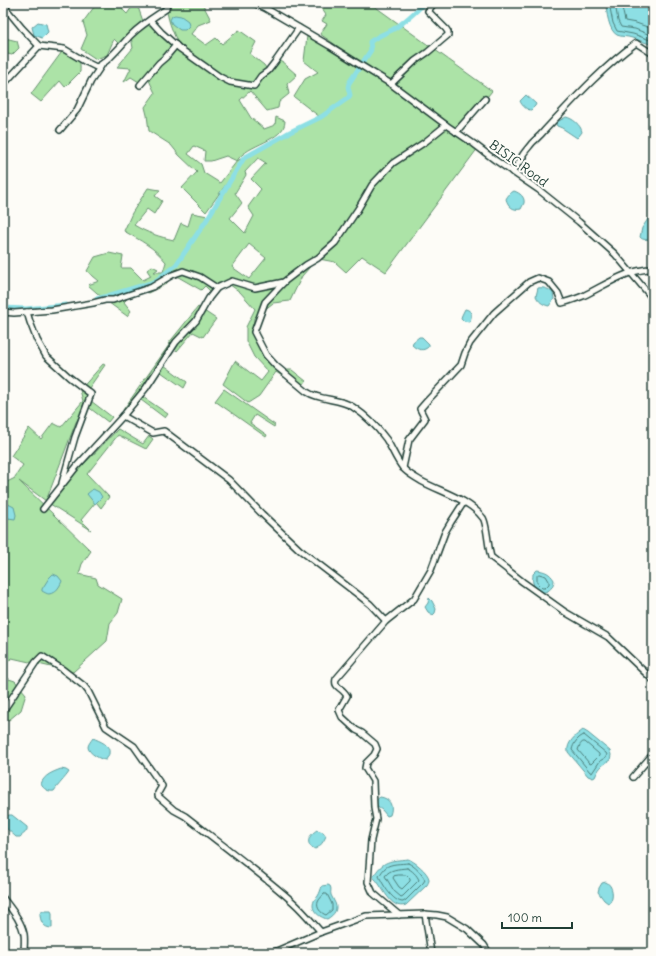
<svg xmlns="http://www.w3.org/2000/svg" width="656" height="956" font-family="Delius,sans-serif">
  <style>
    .green { fill: #ace3a7; stroke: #66906e; fill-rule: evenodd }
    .water { fill: #8ddfe4; stroke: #619e9e }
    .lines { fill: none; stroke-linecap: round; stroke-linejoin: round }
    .shore { stroke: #4b7e7a; stroke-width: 1 }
    .canal { stroke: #8ddfe4; stroke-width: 5 }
    .street-casing { stroke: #1f3d34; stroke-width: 8 }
    .street { stroke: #fdfcf7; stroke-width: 5 }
    .labels { text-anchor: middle; stroke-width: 4; stroke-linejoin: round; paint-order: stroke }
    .street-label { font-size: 13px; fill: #1f3d34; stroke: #fdfcf7 }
  </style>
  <rect width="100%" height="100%" fill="#fdfcf7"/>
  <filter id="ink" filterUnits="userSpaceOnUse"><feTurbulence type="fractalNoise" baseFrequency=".025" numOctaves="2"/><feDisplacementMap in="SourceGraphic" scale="8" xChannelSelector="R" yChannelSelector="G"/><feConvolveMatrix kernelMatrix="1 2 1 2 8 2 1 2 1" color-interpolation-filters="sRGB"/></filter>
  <g filter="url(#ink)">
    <g class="green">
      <path d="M97,3H123V10L127,14L132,7H138L144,24L150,20L179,46C174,34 165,16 167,3H202L211,20L198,25L191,34L206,45L216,38L222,44L239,30L256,42L250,54L264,65L268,71L279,59L297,75L287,84L289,94L279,102L278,108L267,111L250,91L240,100L251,118L264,129L275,125L276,117L285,121C285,141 246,144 237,161L320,117L294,97L305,79L318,72L304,61L307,36L329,47L387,81L320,34L327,24L322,21L326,15L318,3H370L492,91L458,132L446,125L393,163L372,185L335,243L316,260L302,276L290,301L273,303L254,318L253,333L260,342L262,353L269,362L278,363L283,370H292L306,381L301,388L276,372L259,396L248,403L223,384L235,361L261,381L268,372L254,357L246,341V327L255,309L240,292L226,282L212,284L211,292L205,286L201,290L173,274L166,284L148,293L143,290L128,298L124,302L131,311L127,316L105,300L88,285L99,281L87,271L95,257L109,253L123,256L121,268H131L143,280L151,276L147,270L152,266L158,269L154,272H163L166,262C154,247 141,241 124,231L132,213L148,188L160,190L155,196L162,201L154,214L147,209L134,225C147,233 160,237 174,240L181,223L188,226L192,213L208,216L240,165L206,212L182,188L197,172L179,155L171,145L149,131L147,115L145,107L155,93L148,78L139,82L131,77L124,82L131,68L117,67L133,48L131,37L121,46L114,39L107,55L96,59L81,49L87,35L83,22ZM194,146L205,151L204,161H211L226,156L237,161L220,183L204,173L201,164L188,154ZM258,158L266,163L251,179L261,189L248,207L254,216L245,233L230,218L242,203L235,193L246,175L245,172ZM249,244L266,258L249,279L232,267Z"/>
      <path d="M3,37L5,38L17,41L19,48L12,55L3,53Z"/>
      <path d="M64,49C77,56 81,56 80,72L65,87L60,81L41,102L31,94Z"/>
      <path d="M446,128L478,148L386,272L362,256L346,272L335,262L319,259L336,244L373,185L394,164L414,151Z"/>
      <path d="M198,307L216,319L203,337L193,332L177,351L175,349L164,365L187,382L184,388L161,372L140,395L168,414L165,418L141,400L127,409L123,410L169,345L168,344Z"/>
      <path d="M103,364L105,365L89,388L95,394L91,401L112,417L108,422L87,406L76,422L46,501L19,481L91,551L82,564L79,574L96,578L98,584L122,599L118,613L110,623L107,641L73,672L12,658L3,666V484L15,478V477L23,465L11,456L29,428L41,439L53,423L61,427L83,401L80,390Z"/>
      <path d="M224,389L275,425L274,427L255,415L250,423L267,435L266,437L215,401Z"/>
      <path d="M118,429L143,444L149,436L153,439L146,449L118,435L87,474L109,497L101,508L96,502L81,520L91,530L47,502Z"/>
      <path d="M3,677L15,681L26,694L21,710L9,720L3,716Z"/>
    </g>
    <g class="water">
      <path d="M606,3H653V45C646,43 639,40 632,38C627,36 621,37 617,35C609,31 606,11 606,3Z"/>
      <path d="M175,15L181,16L188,21L189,26L185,30H180L172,24L170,20L172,16Z"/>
      <path d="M38,22L46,24L48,32L42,38L34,35L32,27Z"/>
      <path d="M526,95L536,104L535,106L531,110C527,110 522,106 520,101Z"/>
      <path d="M566,117C572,118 581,125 582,132L579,136L577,138L562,128L557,126L556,124L557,122Z"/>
      <path d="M514,191C520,193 525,197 524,203L521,209C513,211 508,206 506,199C508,195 510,193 514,191Z"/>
      <path d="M648,219L653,221V239C648,239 643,241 640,237L642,228Z"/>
      <path d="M538,288C544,287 549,289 553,293L554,299L549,306C543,305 538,301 536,296Z"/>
      <path d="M465,309C472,310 473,316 469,322L464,321L461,318L462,315Z"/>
      <path d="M419,337H422L429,344V346C424,352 417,350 412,345L413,342Z"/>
      <path d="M93,489L99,492L102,497L95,504L87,494Z"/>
      <path d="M8,504L14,507L16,515L15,519L8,518L5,515V508Z"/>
      <path d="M537,570C545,571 550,573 554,580C553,594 537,597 533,583C532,580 533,577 533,574Z"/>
      <path d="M53,574L58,576L62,581C60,586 56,593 49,594C47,594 44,592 42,591V589L49,578Z"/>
      <path d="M429,598L432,601L436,609L435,613L433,615L428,612L425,607L428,603Z"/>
      <path d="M583,730L588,733L610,751L611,755L610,760C601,766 599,768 595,777L593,778L588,776L568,752C566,743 576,735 583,730Z"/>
      <path d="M93,738C99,741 111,744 109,754C109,754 106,760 106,760C101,760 88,753 88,747C88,744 91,741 93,738Z"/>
      <path d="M61,769L66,770L69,772C66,777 58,785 54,791C49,792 43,789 41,784C44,775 53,772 61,769Z"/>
      <path d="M380,797C389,798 394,805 390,815L387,816C385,814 384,812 382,810C376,806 371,804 380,797Z"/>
      <path d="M9,815H12L27,827C28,832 23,834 20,837H16L5,827L4,824L7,816Z"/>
      <path d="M317,830L323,832L326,836C324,841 320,847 315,849C304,844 309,835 317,830Z"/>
      <path d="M408,859C414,861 428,872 429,879C429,882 428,883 427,885L406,905C390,911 383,885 373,877C383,860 390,861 408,859Z"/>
      <path d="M606,882C613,886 614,896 610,902L608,903L604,900L598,892L599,888L602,883Z"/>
      <path d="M328,885L330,886C332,889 330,891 331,895C332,897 333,899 334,901C339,909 334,915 327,919C319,917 310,910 314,901C316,896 316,900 318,896C320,893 321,889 322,886Z"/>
      <path d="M43,911H51L52,913V928C43,928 40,921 40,913Z"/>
    </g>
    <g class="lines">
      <g class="shore">
        <path d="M609,3L613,23L617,31L633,34L653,41"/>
        <path d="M615,3L618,21L621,27L635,29L653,36"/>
        <path d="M621,3L625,21L636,23L653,29"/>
        <path d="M539,574L546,576L549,581V584L545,588H542L537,583V576Z"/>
        <path d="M584,735L606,753L607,755L606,757L600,761L592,773L590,772L572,750C573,744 578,737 584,735Z"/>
        <path d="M583,742H585L599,754V756L591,764L589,763L578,750L580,745Z"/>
        <path d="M408,863C415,866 422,874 425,880L423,883L406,900L403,902C393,902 383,885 379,876C381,873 383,870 385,868C391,863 401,864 408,863Z"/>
        <path d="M407,868C412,870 417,875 419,880L403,896L401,897L394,891L385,876C390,869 398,869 407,868Z"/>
        <path d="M399,875H406L410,879V881L402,889L399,887L393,878L394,876Z"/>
        <path d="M324,894H327L332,904V910L326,915C321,913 316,908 318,902C319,899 322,897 324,894Z"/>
      </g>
      <g class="canal">
        <path d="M97,299L154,282L176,265L206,221L244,158L290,132L321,117L348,98L350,95L348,87L349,83L371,50L370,42C377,36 384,34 392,30C401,25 417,11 424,3"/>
        <path d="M3,308L26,309L66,305"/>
      </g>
      <g class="street-casing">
        <g id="street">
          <path d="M254,3L265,8L330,46L357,63L391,84L446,125L474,144L495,160L539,190L579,222L615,254L653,299"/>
          <path d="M3,5L22,28L39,46"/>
          <path d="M150,20L161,32L179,48L220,77L230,82L254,86L261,76L268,71L275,62L299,28"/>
          <path d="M391,84L415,61L428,52L448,35V32L446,29L428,11L434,3"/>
          <path d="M3,85L39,46L64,49L86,62L96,67C108,63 122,44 131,35C141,25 154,17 166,9L167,3"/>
          <path d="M140,85L159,63L166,57L176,45"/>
          <path d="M446,125L425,142L393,163L372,185L358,209L335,243L318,258L306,265L285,281L265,302L254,332L266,355L276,366L307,392C321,401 340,398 353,407C365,415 378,428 386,439C392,448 396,460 403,468C408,474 415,477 421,481C441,492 469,499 483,518C487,523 488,548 491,557L523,582L565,612L608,637L653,680"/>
          <path d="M60,130L77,110L91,81L101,66"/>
          <path d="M456,132L485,99"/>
          <path d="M512,172L523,157L522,156C525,151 529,147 532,143C537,138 540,136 544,131C573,100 602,68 636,43L653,54"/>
          <path d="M3,312L14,313L52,310L93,303L105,300H113L152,287L172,275L183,271L200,277L217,288"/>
          <path d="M27,312L30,322L37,340L46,356L69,377L91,394L75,437L62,483"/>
          <path d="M123,416L153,433L164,431L229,480L262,514L300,550L356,593L370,604L386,621"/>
          <path d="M403,468L409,440L425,419L420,409L427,401L461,365L465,353L470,343L494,313L529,282L538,278L549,282L558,293L562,303C569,301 576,299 583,296C606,285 627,269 653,269"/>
          <path d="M43,509L77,466L123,416L146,388L176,342L196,321L209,298L217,288L232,281L255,288L284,282"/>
          <path d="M3,711L36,662L42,656L62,669L84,686L88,691L106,727L134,746L162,786L158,793V796L174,810L185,816C221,844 259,872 293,902C303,911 312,922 321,932"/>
          <path d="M633,777L653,754"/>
          <path d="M3,898C11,909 21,920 24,934C25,940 24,947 24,953"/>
          <path d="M425,914L431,953"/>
          <path d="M399,915L373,893L368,882L371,840L376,819L374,808L373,781L365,768L366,763L374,755L377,749L375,744L362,733L356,730L342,717L339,710L347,696C346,694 345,693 343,691C339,687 334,686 336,679L386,621L414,599L431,570L445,532L451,522L464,502"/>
          <path d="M272,953L321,932L366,916L425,914L437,915L447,917L467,929L484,945L489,953"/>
        </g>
      </g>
      <use href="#street" class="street"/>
    </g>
  </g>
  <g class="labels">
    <g class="street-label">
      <text transform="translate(519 163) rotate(36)" y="5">BISIC Road</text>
    </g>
  </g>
  <rect width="656" height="956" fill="none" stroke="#fdfcf7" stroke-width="16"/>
  <rect x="8" y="8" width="640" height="940" fill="none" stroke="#1f3d34" stroke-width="1.5" filter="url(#ink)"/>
  <path d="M502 922v6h70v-6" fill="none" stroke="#1f3d34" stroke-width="2"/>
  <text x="508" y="922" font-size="12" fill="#1f3d34" stroke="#fdfcf7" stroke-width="3" paint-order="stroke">100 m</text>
</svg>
